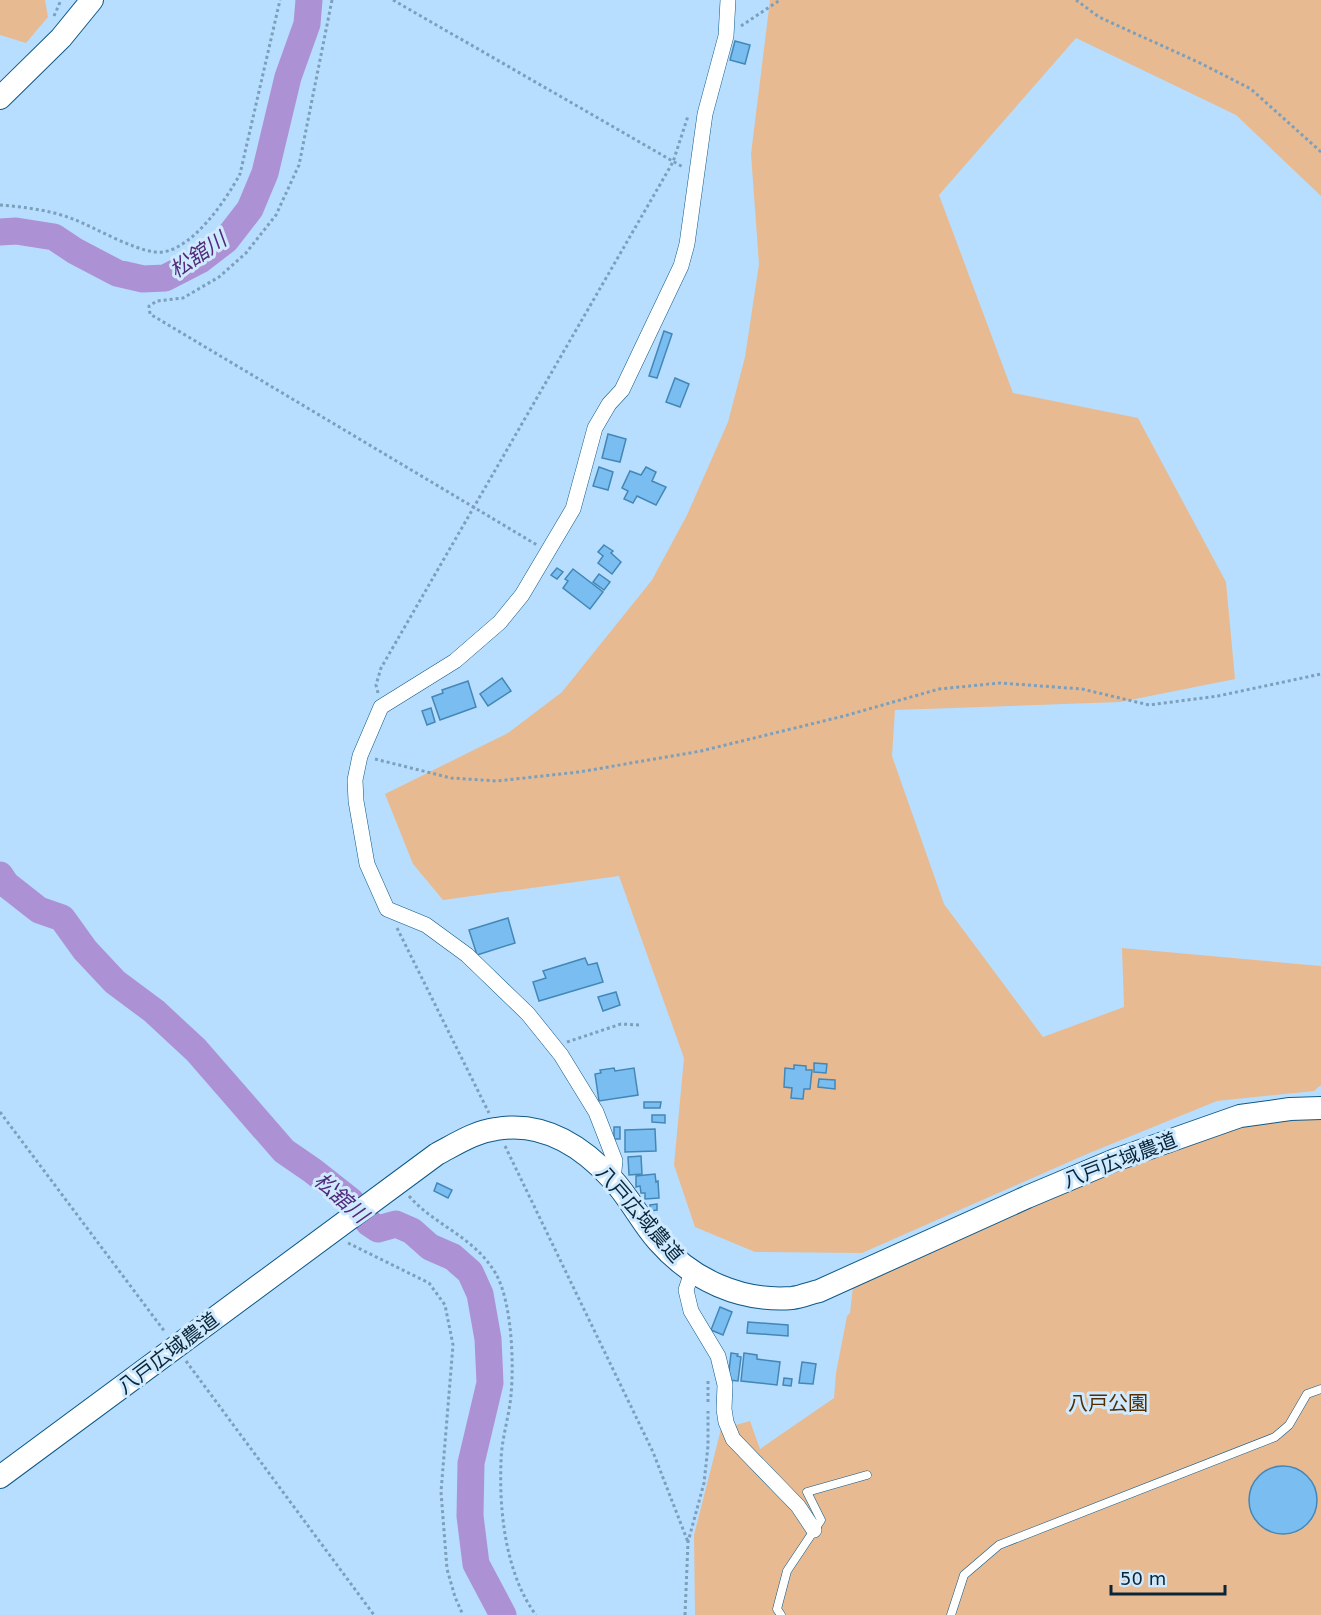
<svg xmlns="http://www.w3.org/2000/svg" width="1321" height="1615" font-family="'DejaVu Sans','Noto Sans JP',sans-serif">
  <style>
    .green { fill: #e8ba91 }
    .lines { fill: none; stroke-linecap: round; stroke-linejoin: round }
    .river { stroke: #ad91d5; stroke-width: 27 }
    .building { fill: #7abdf1; stroke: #4487b7; stroke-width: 1.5 }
    .lane-casing { stroke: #0e5987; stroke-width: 9 }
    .street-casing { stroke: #0e5987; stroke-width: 16 }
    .secondary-casing { stroke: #0e5987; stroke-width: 24 }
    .path { stroke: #7ca0bb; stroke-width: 3; stroke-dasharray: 3 3; stroke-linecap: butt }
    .lane { stroke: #fff; stroke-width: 8 }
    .street { stroke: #fff; stroke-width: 15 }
    .secondary { stroke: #fff; stroke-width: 22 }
    .labels { text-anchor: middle; stroke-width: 6; stroke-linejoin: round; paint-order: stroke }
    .street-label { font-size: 20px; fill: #092639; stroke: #cfeaff }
    .park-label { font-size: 20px; fill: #542d00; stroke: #cfeaff }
    .water-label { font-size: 21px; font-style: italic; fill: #512b7b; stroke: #cfeaff }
  </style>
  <rect width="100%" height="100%" fill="#b7defe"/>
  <g class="green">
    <path d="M0,0H45L48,17L26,43L0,35Z"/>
    <path d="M770,0H1321V196L1236,115L1076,38L939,195L1013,393L1138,418L1226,582L1235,679L1120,702L895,710L892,756L944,904L1043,1037L1124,1007L1122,948L1321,966V1085L1314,1091L1217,1101L1087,1154L862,1253L755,1252L695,1227L674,1165L684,1058L619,876L443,900L413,864L385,794L508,733L562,692L652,580L687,515L728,422L745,357L759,264L751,154Z"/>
    <path d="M1299,1117L1321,1120V1615H695L694,1535L721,1429L750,1421L760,1449L834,1398L836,1373L847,1316L850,1313L853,1287L1017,1209L1149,1157L1250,1123Z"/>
  </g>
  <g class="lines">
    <g class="river">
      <path d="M0,232L16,231L54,237L75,251L117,273L143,279L165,278L200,260L226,240L250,209L265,173L288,77L307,24L309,0"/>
      <path d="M0,875L6,884L39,910L62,918L85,950L115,982L154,1011L196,1050L284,1151L313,1171L351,1201L369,1223L378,1229L396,1224L412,1231L430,1247L453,1257L470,1272L480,1294L488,1339L490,1383L471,1463L470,1516L476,1564L503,1615"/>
    </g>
  </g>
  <g class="building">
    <path d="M735,41L750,45L745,64L730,60Z"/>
    <path d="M664,331L672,334L657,378L649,376Z"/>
    <path d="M675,378L689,384L680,407L666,402Z"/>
    <path d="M608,434L626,439L620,462L602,458Z"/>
    <path d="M599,467L613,472L608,490L593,486Z"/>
    <path d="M646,467L656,472L652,481L666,487L656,505L637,496L633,503L624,499L628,491L622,488L630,471L641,475Z"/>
    <path d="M604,545L613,551L611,553L621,562L612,574L598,563L603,556L598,552Z"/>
    <path d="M557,568L563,572L557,579L551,575Z"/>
    <path d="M573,569L603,592L590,609L563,588L568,581L565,579Z"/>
    <path d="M599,574L610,582L604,590L593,582Z"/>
    <path d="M502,678L511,691L488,706L480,694Z"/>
    <path d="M468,681L476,707L440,720L432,697L443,693L442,690Z"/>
    <path d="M431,708L435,722L427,725L422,711Z"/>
    <path d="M508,918L515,943L477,955L469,930Z"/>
    <path d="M585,958L588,965L597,963L603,982L539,1001L533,982L546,978L543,971Z"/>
    <path d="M616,992L620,1005L603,1011L598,997Z"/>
    <path d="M814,1063L827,1064L826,1073L814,1072Z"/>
    <path d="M794,1065L806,1066V1070H812L810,1089H804L803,1099L791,1098L792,1088L784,1087L785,1068L794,1069Z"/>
    <path d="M614,1068L615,1071L634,1068L638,1095L599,1101L595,1074L601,1073L600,1070Z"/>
    <path d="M819,1079L835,1080V1089L818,1087Z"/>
    <path d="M644,1102H661L660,1108H644Z"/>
    <path d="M652,1115H665V1123L652,1122Z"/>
    <rect x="614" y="1127" width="6" height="12"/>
    <path d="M655,1129L656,1151L625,1152V1130Z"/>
    <path d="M641,1156L642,1174L629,1175L628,1157Z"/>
    <path d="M655,1174L656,1182L658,1181L659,1198L645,1199V1193H641L640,1186L636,1187V1176Z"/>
    <path d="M437,1183L452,1190L448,1198L434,1191Z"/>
    <path d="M657,1204V1210L650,1211V1205Z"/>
    <path d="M720,1307L732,1312L723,1335L711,1330Z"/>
    <path d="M748,1322L788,1325V1336L747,1333Z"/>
    <path d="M731,1353L738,1354L737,1356L741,1357L738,1381L728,1380Z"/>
    <path d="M744,1353L757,1355V1359L780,1362L777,1385L741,1381Z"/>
    <path d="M802,1362L816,1364L813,1384L799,1383Z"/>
    <path d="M784,1378L792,1379L791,1386L783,1385Z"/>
    <circle cx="1283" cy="1500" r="34"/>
  </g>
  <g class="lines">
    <g class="lane-casing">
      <g id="lane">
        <path d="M781,1615L777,1609L787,1571L821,1520L807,1492L867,1475"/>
        <path d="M951,1615L964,1575L999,1545L1275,1437L1289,1425L1307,1394L1321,1389"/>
      </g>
    </g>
    <g class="street-casing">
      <g id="street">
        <path d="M613,1179L615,1161L596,1112L561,1055L528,1014L467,955L426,925L387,909L367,864L356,801L355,780L360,756L381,707L455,661L500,622L522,595L573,509L595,428L609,404L622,390L681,266L687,244L705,114L726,36L728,0"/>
        <path d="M692,1272L686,1290L691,1311L718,1356L725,1385L724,1409L726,1422L733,1439L798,1506L814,1530"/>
      </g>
    </g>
    <g class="secondary-casing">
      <g id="secondary">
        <path d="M0,98L61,38L92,0"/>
        <path d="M0,1477L437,1154C456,1144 474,1132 496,1129C543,1121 581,1145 612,1179C630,1198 641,1222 658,1241C692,1280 741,1302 792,1298C801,1297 810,1293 819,1291L1027,1197L1115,1160L1240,1116L1290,1109L1321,1108"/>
      </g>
    </g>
    <g class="path">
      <path d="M332,0L299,165L276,215L246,253L219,277L183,298L157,301L149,306L150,314L537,545"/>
      <path d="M393,0L683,167"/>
      <path d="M1076,0L1099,17L1202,64L1251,89L1321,152"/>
      <path d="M54,16L61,0"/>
      <path d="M741,26L780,0"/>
      <path d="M0,205C24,207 50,210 73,219C96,228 131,249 155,252C189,256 226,200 240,174L280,0"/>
      <path d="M378,693L376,685L381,668L673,162L688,116"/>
      <path d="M375,759L451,778L497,781L579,772L701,751L844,716L939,689L1000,683L1082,689L1149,705L1218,696L1321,674"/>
      <path d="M397,928L489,1113"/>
      <path d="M567,1042L621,1024L639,1025"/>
      <path d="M0,1112L165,1332"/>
      <path d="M505,1146L653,1452L688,1542"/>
      <path d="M409,1196C435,1226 474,1236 496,1274C512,1303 514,1363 511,1395C509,1418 501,1440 501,1463C499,1512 506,1575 536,1615"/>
      <path d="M348,1243L429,1283L445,1305L453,1345L441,1492L447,1569L455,1597L463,1615"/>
      <path d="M186,1361L374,1615"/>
      <path d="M708,1381V1402"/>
      <path d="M685,1615L688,1542L704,1483L708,1446V1411"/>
    </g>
    <use href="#lane" class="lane"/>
    <use href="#street" class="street"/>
    <use href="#secondary" class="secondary"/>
  </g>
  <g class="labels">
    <g class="street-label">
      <text transform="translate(1120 1160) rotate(-21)" y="7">八戸広域農道</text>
      <text transform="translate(640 1214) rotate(49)" y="7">八戸広域農道</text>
      <text transform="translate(168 1353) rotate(-37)" y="7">八戸広域農道</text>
    </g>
    <g class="park-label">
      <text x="1108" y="1410">八戸公園</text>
    </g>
    <g class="water-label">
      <text transform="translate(198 255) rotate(-34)" y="7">松舘川</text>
      <text transform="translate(341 1198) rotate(41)" y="7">松舘川</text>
    </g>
  </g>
  <path d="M1111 1585v9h114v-9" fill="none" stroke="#092639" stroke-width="3"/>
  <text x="1120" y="1585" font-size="18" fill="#092639" stroke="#cfeaff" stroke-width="4.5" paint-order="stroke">50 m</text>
</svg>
